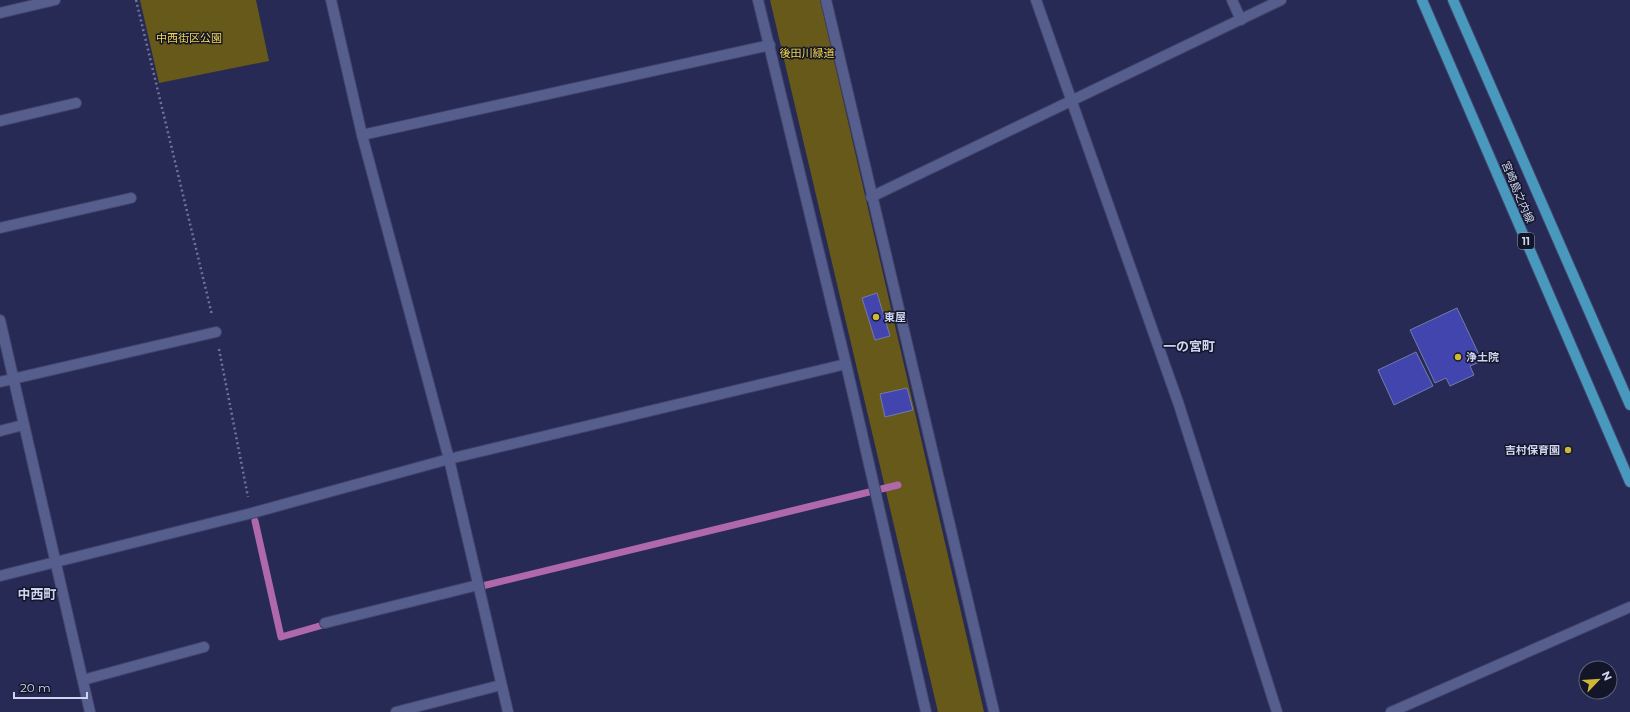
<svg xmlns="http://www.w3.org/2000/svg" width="1630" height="712" font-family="Montserrat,'Noto Sans JP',sans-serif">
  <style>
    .green { fill: #67591a }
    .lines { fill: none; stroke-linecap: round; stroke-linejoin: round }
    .stream { stroke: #af69aa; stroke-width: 7 }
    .building { fill: #4245ae; stroke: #727bac }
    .minor-casing { stroke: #424469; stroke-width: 12 }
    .primary-casing { stroke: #424469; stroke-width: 12 }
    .path { stroke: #707498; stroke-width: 2.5; stroke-dasharray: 2 3; stroke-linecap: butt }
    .minor { stroke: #565e8d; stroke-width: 10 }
    .primary { stroke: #4999be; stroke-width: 10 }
    .poi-dot { fill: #d2b635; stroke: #131629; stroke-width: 1.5 }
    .labels { text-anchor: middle; stroke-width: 3; stroke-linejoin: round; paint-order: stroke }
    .shield { fill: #131629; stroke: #979cb4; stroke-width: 1 }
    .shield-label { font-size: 10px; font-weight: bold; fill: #cfd5f0 }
    .park-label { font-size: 11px; fill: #f4d549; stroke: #131629 }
    .street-label { font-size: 11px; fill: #cfd5f0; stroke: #131629 }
    .poi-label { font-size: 11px; font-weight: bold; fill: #cfd5f0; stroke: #131629; text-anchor: start }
    .quarter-label { font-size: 13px; font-weight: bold; fill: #cfd5f0; stroke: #131629 }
  </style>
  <rect width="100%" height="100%" fill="#262a55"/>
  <g class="green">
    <path d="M140,0H256L269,61L159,83Z"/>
    <path d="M770,0H820L984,712H938Z"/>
  </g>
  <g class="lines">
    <g class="stream">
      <path d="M255,521L281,637L330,623"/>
      <path d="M474,588L898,485"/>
    </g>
  </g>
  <g class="building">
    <path d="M877,293L890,336L875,340L862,298Z"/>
    <path d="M1457,308L1482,361L1470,366L1474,375L1450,386L1446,378L1435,383L1410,330Z"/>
    <path d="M1416,352L1433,386L1394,405L1378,370Z"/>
    <path d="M907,388L913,410L885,417L880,394Z"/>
  </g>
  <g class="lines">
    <g class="minor-casing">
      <g id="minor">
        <path d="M331,0L362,135L449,459L508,712"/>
        <path d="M758,0L846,364L926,712"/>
        <path d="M826,0L994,712"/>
        <path d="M1036,0L1179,405L1277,712"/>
        <path d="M1232,0L1241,20"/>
        <path d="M0,13L55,0"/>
        <path d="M0,121L76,103"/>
        <path d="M362,135L770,45"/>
        <path d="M871,197L1281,0"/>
        <path d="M0,228L131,198"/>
        <path d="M0,320L90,712"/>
        <path d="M0,382L216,332"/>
        <path d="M0,431L23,425"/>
        <path d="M0,576L252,513L449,459L846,364"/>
        <path d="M325,623L478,585"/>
        <path d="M83,680L204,647"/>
        <path d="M396,712L501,685"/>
        <path d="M1391,712L1630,607"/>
      </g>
    </g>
    <g class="primary-casing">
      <g id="primary">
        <path d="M1422,0L1630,482"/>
        <path d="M1453,0L1630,405"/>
      </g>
    </g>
    <g class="path">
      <path d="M136,0L212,315"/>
      <path d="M219,349L248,497"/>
    </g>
    <use href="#minor" class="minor"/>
    <use href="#primary" class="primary"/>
  </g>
  <g class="poi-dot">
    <circle cx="876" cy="317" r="4"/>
    <circle cx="1458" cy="357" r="4"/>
    <circle cx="1568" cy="450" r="4"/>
  </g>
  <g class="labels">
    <rect class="shield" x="1518" y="233" width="16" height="16" rx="3"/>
    <g class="shield-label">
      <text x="1526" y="245">11</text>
    </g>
    <g class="park-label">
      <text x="189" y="42">中西街区公園</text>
      <text x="807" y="57">後田川緑道</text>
    </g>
    <g class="street-label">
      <text transform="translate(1518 192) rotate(67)" y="4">宮崎島之内線</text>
    </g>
    <g class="poi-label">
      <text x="884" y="321">東屋</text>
      <text x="1466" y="361">浄土院</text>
      <text x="1560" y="454" text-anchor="end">吉村保育園</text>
    </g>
    <g class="quarter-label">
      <text x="1189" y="351">一の宮町</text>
      <text x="37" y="599">中西町</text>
    </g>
  </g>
  <g transform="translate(1598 680) rotate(65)"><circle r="19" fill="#131629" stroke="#5e6279"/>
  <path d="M0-3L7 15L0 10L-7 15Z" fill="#d2b635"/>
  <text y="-6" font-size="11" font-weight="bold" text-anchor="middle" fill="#cfd5f0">N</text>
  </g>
  <path d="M14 692v6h73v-6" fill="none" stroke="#cfd5f0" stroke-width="2"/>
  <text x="20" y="692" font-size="12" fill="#cfd5f0" stroke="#131629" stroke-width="3" paint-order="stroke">20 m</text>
</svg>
